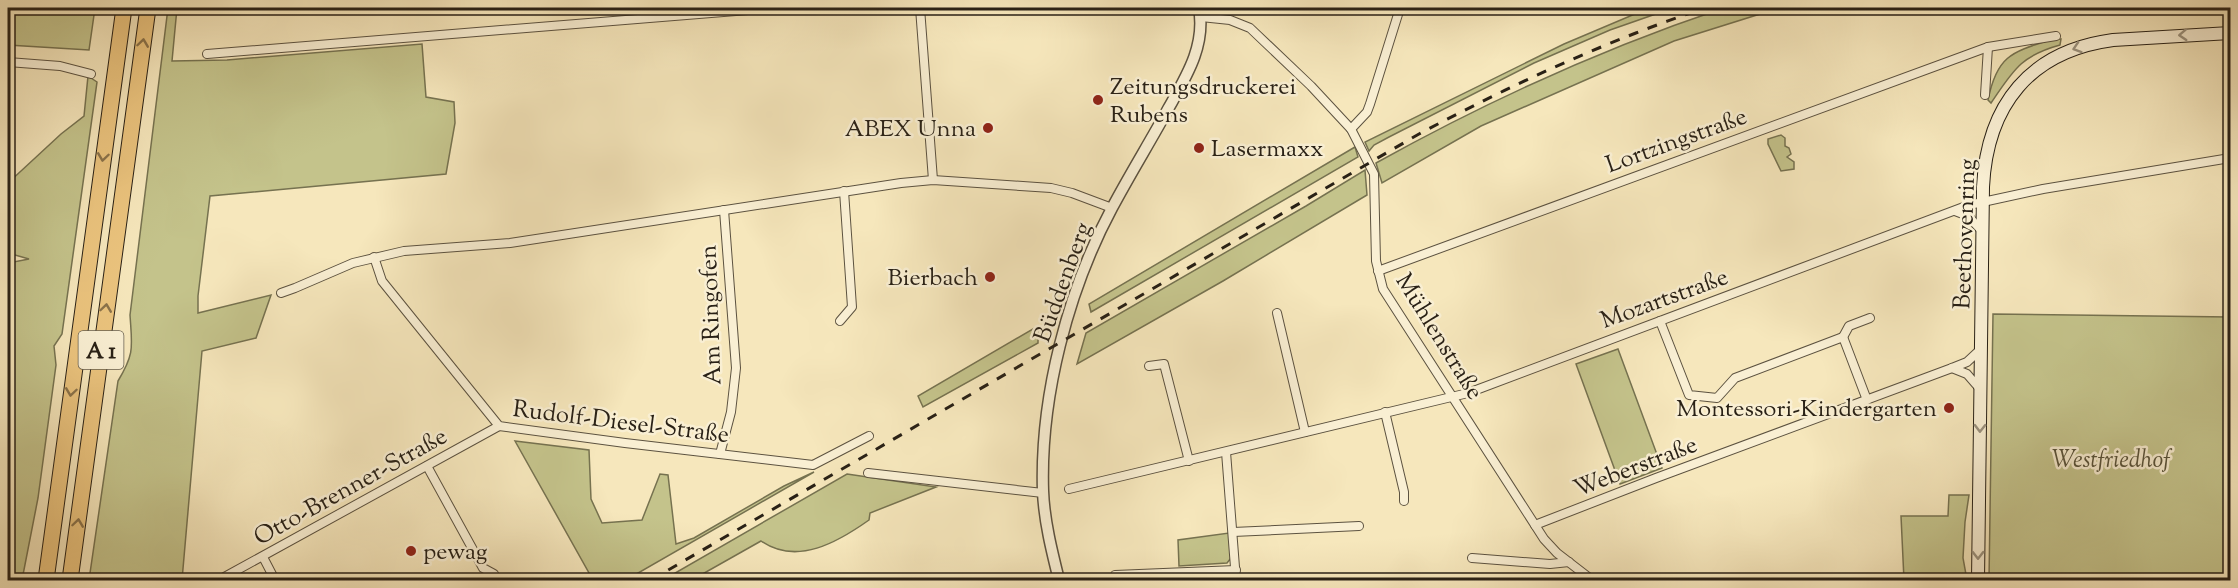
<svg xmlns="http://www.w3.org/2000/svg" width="2238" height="588" font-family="'Sorts Mill Goudy',serif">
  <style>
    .green { fill: #c4c38b; stroke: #767250; stroke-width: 1.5 }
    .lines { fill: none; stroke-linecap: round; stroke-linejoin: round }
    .minor-casing { stroke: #5c5240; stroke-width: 10 }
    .tertiary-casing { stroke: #5c5240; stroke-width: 13 }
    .secondary-casing { stroke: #292116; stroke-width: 14 }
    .motorway-casing { stroke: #292116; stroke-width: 17 }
    .minor { stroke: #f9efd3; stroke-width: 8 }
    .tertiary { stroke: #f9efd3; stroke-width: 10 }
    .secondary { stroke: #f9efd3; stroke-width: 12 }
    .motorway { stroke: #ebc47e; stroke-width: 15 }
    .rail { stroke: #292116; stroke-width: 3; stroke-dasharray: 10 10; stroke-linecap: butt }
    .oneway { stroke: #9b927e }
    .oneway2 { stroke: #8a724a }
    .poi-dot { fill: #8f2418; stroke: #f9efd3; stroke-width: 2 }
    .labels { text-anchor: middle; stroke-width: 5; stroke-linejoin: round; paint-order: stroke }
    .shield { fill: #f9efd3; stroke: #675f4f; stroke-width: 1.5 }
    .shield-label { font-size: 22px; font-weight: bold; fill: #292116 }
    .poi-label { font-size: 24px; fill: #292116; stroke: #f9efd3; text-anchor: start }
    .street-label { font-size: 24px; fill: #292116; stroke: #f9efd3 }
    .park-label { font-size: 24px; font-style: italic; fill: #585239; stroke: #f9efd3 }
  </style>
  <rect width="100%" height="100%" fill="#f6e7bc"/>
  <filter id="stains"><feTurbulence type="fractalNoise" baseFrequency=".00333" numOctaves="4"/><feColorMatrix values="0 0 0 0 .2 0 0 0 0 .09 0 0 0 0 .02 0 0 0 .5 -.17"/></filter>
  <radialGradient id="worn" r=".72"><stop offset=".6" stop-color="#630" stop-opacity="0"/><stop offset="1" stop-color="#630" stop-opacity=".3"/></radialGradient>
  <g class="green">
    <path d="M8,8H95L89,50L8,45Z"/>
    <path d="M168,8H177L172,61L227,60L422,44L426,97L454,102L455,123L446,174L210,196L198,296V313L271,295L256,338L202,351L182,580H89L118,381C135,353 132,347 130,315Z"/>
    <path d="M1649,8H1673L1610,30L1534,63L1389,137L1374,145L1369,151L1365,142L1564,44Z"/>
    <path d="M1724,8H1767L1760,14L1674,41L1481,126L1382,183L1376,163C1486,102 1604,48 1724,8Z"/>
    <path d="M2053,39H2061L2060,45C2020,56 2013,71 1991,103L1988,100C1997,55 2012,52 2053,39Z"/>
    <path d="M88,76L97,82L62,334L54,346L56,365L38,498L22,580H8V263L29,259L8,253V183L61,134L84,116Z"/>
    <path d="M1781,135L1785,138V146L1789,148L1791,154L1787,157L1794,162V169L1781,171L1768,144V139Z"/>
    <path d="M1355,147L1358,157L1091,312L1089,304Z"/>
    <path d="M1365,170L1367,195L1223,281L1077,364L1086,333L1306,206Z"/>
    <path d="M1993,314L2230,317V580H1989Z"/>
    <path d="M1038,326V343L923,407L918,396Z"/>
    <path d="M1618,349L1662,468L1620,484L1576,364Z"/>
    <path d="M515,441L589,450L591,499L602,523L642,520L660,474L668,475L676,544L694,538L784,486L814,472L626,580H593Z"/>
    <path d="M847,474L936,487L870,513L869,520C838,542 797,566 761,541L692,580H663Z"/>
    <path d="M1949,495H1969L1965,522L1963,558L1967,580H1904L1901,516H1948Z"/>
    <path d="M1229,533L1231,558L1227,563L1179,566L1178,540Z"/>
  </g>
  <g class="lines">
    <g class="minor-casing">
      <g id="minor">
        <path d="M920,8L933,180"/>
        <path d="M1201,17L1230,20L1250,28L1311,86L1351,129L1374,174L1376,261L1383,289L1544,539L1557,553L1592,580"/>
        <path d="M207,54L772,8"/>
        <path d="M8,62L60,66L91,74"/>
        <path d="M1985,95L1988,47"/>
        <path d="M1351,129L1367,112L1370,104L1400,8"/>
        <path d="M1955,211L1968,216L1982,231"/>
        <path d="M374,257L382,281L499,426L625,443L813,465L869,436"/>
        <path d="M1378,271L1988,47L2056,36"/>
        <path d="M281,293L295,288L353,263L404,251L510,243L901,183L933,180L1051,188L1072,193L1112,208"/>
        <path d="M1277,313L1305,432"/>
        <path d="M840,321L852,307L844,191"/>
        <path d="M1660,321L1689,395L1717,398L1735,378L1843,337L1867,400"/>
        <path d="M1843,337L1849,326L1870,318"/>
        <path d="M1149,366L1164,364L1189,461"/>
        <path d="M1952,368L1967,374L1980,389"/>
        <path d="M1385,412L1404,492V501"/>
        <path d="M1226,452L1236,580"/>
        <path d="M720,454L731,412L736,368L724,210"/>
        <path d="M427,466L483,568L494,574"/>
        <path d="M868,473L1043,493"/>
        <path d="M1069,489L1468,393L1969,205L2043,189L2230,158"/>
        <path d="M1535,525L1656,478L1952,368L1967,362L1981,349"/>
        <path d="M1233,532L1359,526"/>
        <path d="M263,557L275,580"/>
        <path d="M1472,558L1550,564L1569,562"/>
        <path d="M219,580L499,426"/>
        <path d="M1115,580V575L1236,570"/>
      </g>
    </g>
    <g class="tertiary-casing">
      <path id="tertiary" d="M1059,580C1052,552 1044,520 1043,491C1040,397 1068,290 1112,208C1130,174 1150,142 1168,109C1186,77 1206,46 1199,8"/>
    </g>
    <g class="secondary-casing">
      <path id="secondary" d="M1978,580L1983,187C1987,105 2030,51 2113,40L2230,33"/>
    </g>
    <g class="motorway-casing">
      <g id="motorway">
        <path d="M46,580L124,8"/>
        <path d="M70,580L148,8"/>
      </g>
    </g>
    <use href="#minor" class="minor"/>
    <use href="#tertiary" class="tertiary"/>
    <use href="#secondary" class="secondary"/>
    <use href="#motorway" class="motorway"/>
    <path class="rail" d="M651,580L1419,134C1511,85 1606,41 1705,8"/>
  </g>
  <defs><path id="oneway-chevron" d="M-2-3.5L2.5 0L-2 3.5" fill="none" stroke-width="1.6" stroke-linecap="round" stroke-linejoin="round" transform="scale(1.5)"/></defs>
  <g class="oneway">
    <use href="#oneway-chevron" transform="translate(2183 35) rotate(177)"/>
    <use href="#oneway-chevron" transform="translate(2077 48) rotate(162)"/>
    <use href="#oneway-chevron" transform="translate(1980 428) rotate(91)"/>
    <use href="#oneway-chevron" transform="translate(1978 555) rotate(90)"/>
  </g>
  <g class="oneway2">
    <use href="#oneway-chevron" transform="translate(143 43) rotate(-82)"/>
    <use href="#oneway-chevron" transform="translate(103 157) rotate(98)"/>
    <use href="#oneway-chevron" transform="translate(106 308) rotate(-82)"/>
    <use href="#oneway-chevron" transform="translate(71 392) rotate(98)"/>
    <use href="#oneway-chevron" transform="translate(78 523) rotate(-82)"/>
  </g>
  <g class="poi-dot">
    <circle cx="1098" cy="100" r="6"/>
    <circle cx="988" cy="128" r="6"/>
    <circle cx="1199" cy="148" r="6"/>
    <circle cx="990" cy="277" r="6"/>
    <circle cx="1949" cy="408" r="6"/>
    <circle cx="411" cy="551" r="6"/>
  </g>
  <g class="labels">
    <rect class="shield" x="78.5" y="331" width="45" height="38" rx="4.5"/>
    <g class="shield-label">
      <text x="101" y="358">A 1</text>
    </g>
    <g class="poi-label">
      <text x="1110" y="94">Zeitungsdruckerei<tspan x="1110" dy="28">Rubens</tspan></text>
      <text x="976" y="136" text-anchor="end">ABEX Unna</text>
      <text x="1211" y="156">Lasermaxx</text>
      <text x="978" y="285" text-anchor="end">Bierbach</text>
      <text x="1937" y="416" text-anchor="end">Montessori-Kindergarten</text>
      <text x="423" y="559">pewag</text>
    </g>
    <g class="street-label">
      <text transform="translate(1676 140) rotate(-20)" y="8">Lortzingstraße</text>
      <text transform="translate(1964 234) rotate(-88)" y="8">Beethovenring</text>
      <text transform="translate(1062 282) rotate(-70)" y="8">Büddenberg</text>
      <text transform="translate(1664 298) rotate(-20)" y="8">Mozartstraße</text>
      <text transform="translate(710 315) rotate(-92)" y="8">Am Ringofen</text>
      <text transform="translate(1440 336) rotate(58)" y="8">Mühlenstraße</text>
      <text transform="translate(621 421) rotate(7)" y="8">Rudolf-Diesel-Straße</text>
      <text transform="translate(1635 466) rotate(-21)" y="8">Weberstraße</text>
      <text transform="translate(350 486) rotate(-29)" y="8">Otto-Brenner-Straße</text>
    </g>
    <g class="park-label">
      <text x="2111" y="467">Westfriedhof</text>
    </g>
  </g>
  <rect width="2238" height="588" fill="none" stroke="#f6e7bc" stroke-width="30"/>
  <rect x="9" y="9" width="2220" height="570" fill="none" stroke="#292116" stroke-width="3"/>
  <rect x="15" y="15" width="2208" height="558" fill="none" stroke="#292116" stroke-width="1.5"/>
  <rect width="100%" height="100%" filter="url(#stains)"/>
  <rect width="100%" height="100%" fill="url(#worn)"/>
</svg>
